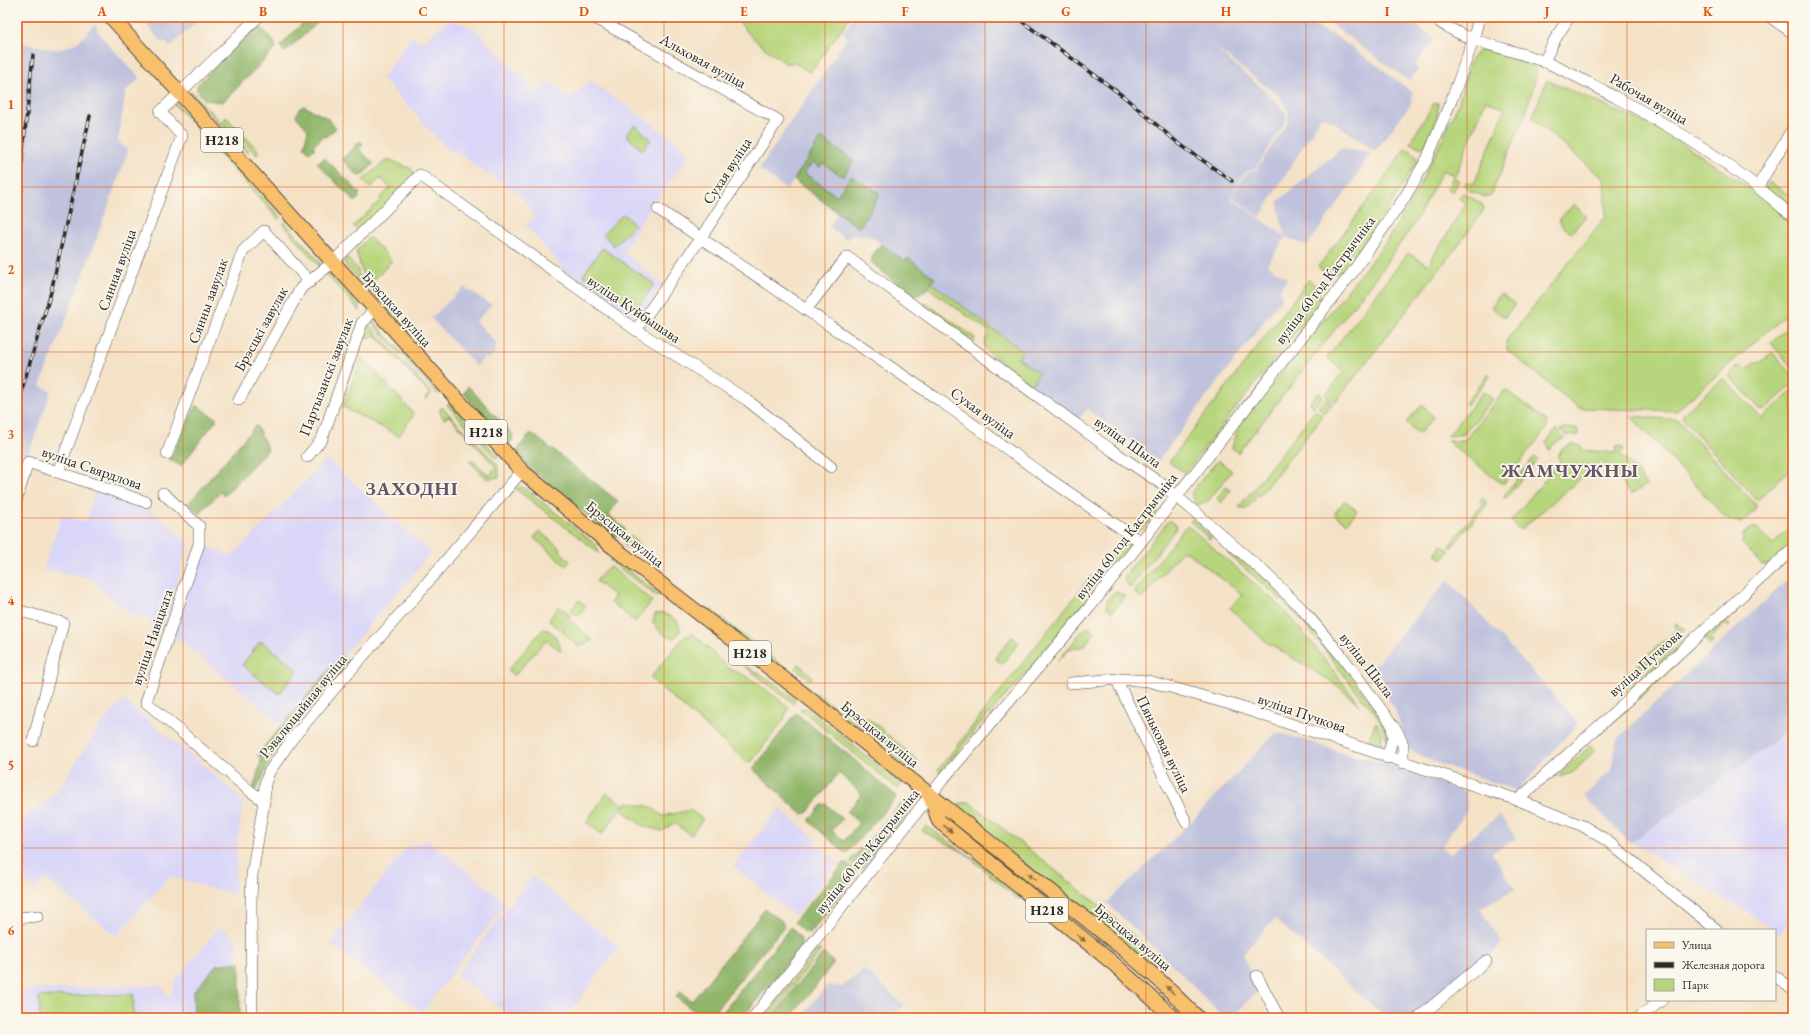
<svg xmlns="http://www.w3.org/2000/svg" width="1810" height="1035" font-family="'EB Garamond',serif">
  <style>
    .built { fill: #dad6f7 }
    .industrial { fill: #c0c2dd }
    .green { fill: #b7d57b; stroke: #718053 }
    .forest { fill: #91b66b; stroke: #5e704b }
    .lines { fill: none; stroke-linecap: round; stroke-linejoin: round }
    .minor-casing { stroke: #494642; stroke-width: 12 }
    .major-casing { stroke: #494642; stroke-width: 16 }
    .minor { stroke: #fff; stroke-width: 11 }
    .major { stroke: #f8bf6c; stroke-width: 14 }
    .rail-casing { stroke: #2b2b2b; stroke-width: 3.5 }
    .rail { stroke: #fbf7ec; stroke-width: 2; stroke-dasharray: 6; stroke-linecap: butt }
    .oneway { fill: #876e48 }
    .grid { fill: none; stroke: #df570e; stroke-width: 1; stroke-opacity: 0.55 }
    .labels { text-anchor: middle; stroke-width: 3.5; stroke-linejoin: round; paint-order: stroke }
    .shield { fill: #fbf7ec; stroke: #696865; stroke-width: 1 }
    .shield-label { font-size: 14px; font-weight: bold; fill: #2b2b2b }
    .street-label { font-size: 15px; fill: #2b2b2b; stroke: #fbf7ec }
    .district-label { font-size: 19px; font-weight: bold; letter-spacing: 1px; fill: #655566; stroke: #fbf7ec }
    .neatline { fill: none; stroke: #df570e; stroke-width: 1.5 }
    .grid-label { font-size: 13px; text-anchor: middle; font-weight: bold; fill: #df570e }
  </style>
  <rect width="100%" height="100%" fill="#fbf7ec"/>
  <filter id="ink" filterUnits="userSpaceOnUse"><feTurbulence type="fractalNoise" baseFrequency=".025" numOctaves="2"/><feDisplacementMap in="SourceGraphic" scale="8" xChannelSelector="R" yChannelSelector="G"/><feConvolveMatrix kernelMatrix="1 2 1 2 8 2 1 2 1" color-interpolation-filters="sRGB"/></filter>
  <filter id="wash" filterUnits="userSpaceOnUse"><feTurbulence type="fractalNoise" baseFrequency=".012" numOctaves="4" result="noise"/><feDisplacementMap in="SourceGraphic" scale="16" xChannelSelector="R" yChannelSelector="G"/><feGaussianBlur stdDeviation="0.9" result="paint"/><feColorMatrix in="noise" values="0 0 0 0 0 0 0 0 0 0 0 0 0 0 0 0 0 1.4 0 .05"/><feComposite in="paint" operator="in"/></filter>
  <g filter="url(#wash)">
    <rect width="100%" height="100%" fill="#f4e2c7"/>
    <g class="built">
      <path d="M451,18L476,30L536,92L548,83H552L569,99L590,81L669,136L690,155L648,211L623,252L662,284L642,313L638,315L626,312L573,276L567,273L526,225L535,217L519,194L479,169L466,157L447,149L382,78L411,37L423,42Z"/>
      <path d="M327,459L431,553L283,726L174,635L202,545L232,556Z"/>
      <path d="M95,490L146,506L189,543L162,631L142,614L135,618L89,578L43,570L62,515L86,522Z"/>
      <path d="M124,700L238,795L243,804L237,845L235,895L169,876L117,936L46,879L35,891L17,875V823L57,793L68,774L100,726Z"/>
      <path d="M1793,728V918L1779,934L1749,913L1723,899L1632,842Z"/>
      <path d="M780,808L815,838L816,843L838,863L795,916L733,866Z"/>
      <path d="M428,840L506,903L422,1012L330,944L408,846Z"/>
      <path d="M532,876L619,947L565,1018H514L456,975Z"/>
      <path d="M220,926L237,940L239,1018H17L23,990L160,985L171,999L176,979Z"/>
    </g>
    <g class="industrial">
      <path d="M139,17H202L170,47L165,41L163,43Z"/>
      <path d="M854,17H1305L1303,22L1293,24L1286,35L1291,28L1306,22L1332,34L1381,68L1413,93L1411,104L1375,151L1331,120L1321,117L1260,217L1231,196L1246,174L1256,170L1288,122L1289,113L1280,97L1205,40L1269,94L1287,114L1285,122L1255,169L1245,172L1230,197L1285,236L1277,202L1342,148L1371,152L1351,185L1307,246L1286,237L1267,265L1287,278L1280,288L1282,298L1158,461L1087,409L1078,420L1031,385L1039,373L1018,358L1022,351L932,283L935,278L907,258L905,262L868,234L867,236H858L853,233L847,240L829,227L838,212L794,180L787,190L759,169L848,37L843,32Z"/>
      <path d="M1321,17H1395L1401,21L1404,17H1406L1435,39L1415,65L1418,69L1409,81Z"/>
      <path d="M95,24L99,33L106,42L140,78L126,91L118,141L128,151L80,284L40,386L51,391L28,455L17,451V42L59,50L78,42Z"/>
      <path d="M464,287L492,305L476,321L496,343L495,352L489,360L485,357L476,366L431,318Z"/>
      <path d="M1793,575V726L1750,759L1630,843L1584,796L1611,770L1617,739Z"/>
      <path d="M1448,580L1535,674L1578,723L1517,791L1432,761L1409,749L1394,707L1369,672Z"/>
      <path d="M1276,732L1327,747L1338,752L1371,759L1466,792L1467,810L1441,847L1449,854L1500,815L1516,838L1492,853L1515,889L1480,908L1502,943L1492,953L1413,1018H1386L1275,919L1242,954L1259,990L1231,1018H1223L1180,972L1107,903L1189,824Z"/>
      <path d="M864,969L904,1005L891,1018H800L827,985L842,987Z"/>
    </g>
    <g class="green">
      <path d="M737,17H850L810,73L794,62L787,64C769,51 747,38 737,17Z"/>
      <path d="M1485,49L1534,66L1537,73L1525,115L1491,195L1486,197L1468,190L1465,184L1467,181L1474,184L1505,109L1486,100L1455,176L1443,170L1416,221L1379,273L1238,453L1232,448L1238,428L1386,242L1413,198L1437,150L1458,105L1471,59L1478,51Z"/>
      <path d="M1547,80L1665,132L1777,206L1793,226V309L1676,411L1579,408L1507,350L1506,341L1606,216L1604,179L1532,118Z"/>
      <path d="M191,91L249,152L245,151L193,96Z"/>
      <path d="M1434,103H1438C1439,116 1431,139 1422,148L1410,143Z"/>
      <path d="M174,104L178,105L281,217L278,219Z"/>
      <path d="M226,117L258,150L257,155L223,122Z"/>
      <path d="M635,125L651,140L642,150L626,135Z"/>
      <path d="M1405,148L1413,152L1418,160L1371,237L1346,270L1333,274L1322,271L1318,267L1376,190Z"/>
      <path d="M388,159L411,169L416,175L359,232L353,226L381,200L380,198L390,188L381,178L370,188L363,180Z"/>
      <path d="M1453,177L1459,180L1453,192L1447,188Z"/>
      <path d="M1770,182L1793,198V209L1765,187Z"/>
      <path d="M1463,193L1481,203L1484,208L1483,211L1466,235L1336,401H1334L1325,395L1344,371L1327,358L1408,253L1428,265L1466,203L1458,198Z"/>
      <path d="M1574,204L1585,215V217L1572,232H1569L1558,221Z"/>
      <path d="M623,214L635,225L614,246L603,234Z"/>
      <path d="M285,222L320,262V267L283,224Z"/>
      <path d="M370,238L392,261L370,284L364,278L356,251L367,239Z"/>
      <path d="M602,248L654,284L635,311L583,275Z"/>
      <path d="M346,257L357,268L360,278L410,331L409,333L347,267L344,261Z"/>
      <path d="M326,274H330L359,305L360,311Z"/>
      <path d="M1309,279C1316,286 1320,290 1320,301L1185,473L1169,462Z"/>
      <path d="M932,283L990,327V330L991,329L996,331L1022,351L1018,358L1039,373L1031,385L987,351L984,344L990,332L927,287Z"/>
      <path d="M1500,295H1503L1514,304V306L1505,317H1503L1491,307Z"/>
      <path d="M926,303L974,337L975,340L973,341L926,307L925,306Z"/>
      <path d="M371,322L375,323L437,391L438,395Z"/>
      <path d="M1793,322V369L1771,343Z"/>
      <path d="M368,324L432,394L426,400L425,398L429,393L375,335L370,339L365,332Z"/>
      <path d="M1772,352L1793,375V384L1764,411L1761,410L1729,375L1737,367L1740,366L1746,371L1754,363H1760Z"/>
      <path d="M362,357L414,414L399,436L343,407Z"/>
      <path d="M1489,373L1491,375L1467,405L1465,403Z"/>
      <path d="M1724,379L1762,419L1793,390V467L1757,500L1683,419V414L1721,380Z"/>
      <path d="M1504,391H1507L1546,420L1547,423L1546,429L1504,483H1501L1447,441L1465,440Z"/>
      <path d="M1319,392L1323,397L1313,407L1310,402Z"/>
      <path d="M1483,392L1493,399L1464,434L1448,436Z"/>
      <path d="M1327,398L1333,405L1324,413L1318,407Z"/>
      <path d="M449,404L453,406L498,456L496,458L447,405Z"/>
      <path d="M1422,405L1433,416V418L1420,433H1417L1406,422Z"/>
      <path d="M442,407L497,464L499,477L487,479L469,461L471,459L489,476L492,474V471L496,467L449,416L444,419L440,413V410Z"/>
      <path d="M1315,410L1323,416L1259,496L1252,491Z"/>
      <path d="M1631,416L1678,420L1756,505L1755,510L1741,523L1727,519Z"/>
      <path d="M1564,428L1578,429L1579,435L1568,436L1560,430Z"/>
      <path d="M1556,429L1565,438L1555,443L1549,450L1546,443Z"/>
      <path d="M1573,444L1581,446V450L1615,453L1616,447L1621,446L1624,450L1620,454L1638,472L1646,485L1632,494L1601,461L1520,530L1511,521L1561,460L1557,457L1562,449Z"/>
      <path d="M1534,457L1538,459L1505,499L1503,497Z"/>
      <path d="M1218,460L1232,471L1208,501L1196,505L1192,496V491Z"/>
      <path d="M521,487L526,489L596,545L599,553L516,489Z"/>
      <path d="M1226,487L1231,491L1221,503L1217,498Z"/>
      <path d="M1251,492L1256,498L1246,509H1242L1239,507Z"/>
      <path d="M1482,498L1486,501V506L1451,548L1449,546L1483,504L1480,501Z"/>
      <path d="M1344,501L1347,502L1357,511L1347,523L1336,516L1335,513Z"/>
      <path d="M1152,507L1157,512L1143,529L1134,531Z"/>
      <path d="M1193,518L1212,537L1209,539L1190,521Z"/>
      <path d="M1169,520L1177,527L1130,588L1124,580L1125,576Z"/>
      <path d="M1187,525L1280,606L1312,643L1360,705L1335,684L1265,641L1230,608L1243,595L1187,552H1181L1142,599L1134,592Z"/>
      <path d="M1793,525V544L1770,565H1762L1742,543L1743,534L1752,528H1757L1772,544Z"/>
      <path d="M539,531L560,548V551L570,561L566,566L534,538Z"/>
      <path d="M631,535L645,555L625,546L624,543Z"/>
      <path d="M1129,538V548L1112,564L1107,559Z"/>
      <path d="M1442,545L1450,551L1442,559L1435,554Z"/>
      <path d="M1229,552L1247,563L1311,624L1380,715C1384,723 1390,731 1387,740C1383,727 1377,711 1364,701L1302,621L1280,599L1227,553Z"/>
      <path d="M611,559L615,560L656,592L657,597L609,560Z"/>
      <path d="M609,566L652,601L635,622L611,602L615,596L596,581Z"/>
      <path d="M1091,576L1097,581L1089,598L1015,686L977,727L941,773L938,770Z"/>
      <path d="M1116,592L1125,596L1112,612L1107,608V600L1113,593Z"/>
      <path d="M579,600L586,606L578,616L570,611Z"/>
      <path d="M559,606L570,615V617L559,629L549,620Z"/>
      <path d="M707,610H711L809,687L807,689L704,611Z"/>
      <path d="M663,613L677,620L680,628L678,635L673,638C663,636 659,631 653,622L655,614Z"/>
      <path d="M1723,619L1730,625L1729,627L1725,624L1710,639L1713,643L1709,645L1706,638V635Z"/>
      <path d="M571,621L592,640L581,646H577L563,632L562,629Z"/>
      <path d="M1676,623L1685,630L1625,684L1623,678L1677,629L1675,625Z"/>
      <path d="M1090,628L1095,632L1084,646L1069,650L1057,662L1084,629Z"/>
      <path d="M543,629C554,629 559,642 561,651L546,640L514,676L510,672L509,669Z"/>
      <path d="M694,634L729,669L748,677L789,707L783,721L752,761L748,763L650,678L684,637Z"/>
      <path d="M1688,635L1689,638L1632,689L1629,688Z"/>
      <path d="M1012,637L1019,643L1002,664L995,658Z"/>
      <path d="M261,641L298,670L279,694L242,665Z"/>
      <path d="M1694,646L1696,647L1600,734V732Z"/>
      <path d="M799,664L810,674L812,677L810,680L795,668Z"/>
      <path d="M744,666C763,674 779,686 795,700L794,704Z"/>
      <path d="M816,693L914,771L916,773L915,775L817,697Z"/>
      <path d="M805,708L808,709L902,785L898,789L894,786L800,709Z"/>
      <path d="M867,717L885,732L879,739L854,719Z"/>
      <path d="M1376,722L1382,734L1381,744L1368,741Z"/>
      <path d="M887,734L917,760L916,769L882,740Z"/>
      <path d="M1591,745L1595,750L1574,772L1560,777L1558,776Z"/>
      <path d="M607,793L624,805L602,834L586,822Z"/>
      <path d="M627,802L651,807L663,816L690,810L703,819L691,835L674,823L662,831L643,826L623,811Z"/>
      <path d="M969,802L1100,906L1161,960L1155,964L1150,963L953,807L958,804Z"/>
      <path d="M953,819L1029,881V884L1024,882L952,823L951,821Z"/>
      <path d="M926,826L983,865L1023,899L1016,898L965,853L922,831Z"/>
      <path d="M1034,887L1113,949V951L1035,890L1033,889Z"/>
      <path d="M818,950H821L768,1018H763L815,952Z"/>
      <path d="M133,994L134,1018H40L39,997Z"/>
    </g>
    <g class="forest">
      <path d="M301,17H324L285,52L280,46L303,23L304,21Z"/>
      <path d="M258,24L274,42L276,48L223,102L205,100L197,90V85Z"/>
      <path d="M304,106L327,118L336,128L326,137L324,136L313,146L315,148L310,153L304,147L308,130L296,116L300,108Z"/>
      <path d="M821,138L853,160V162L843,177L823,163L820,167L813,162L804,173L837,196L851,176L878,192L879,196L859,228L794,180Z"/>
      <path d="M360,141L363,144L359,149L374,164L361,176H358L343,160V158Z"/>
      <path d="M325,158L360,193L358,196L359,198L355,202L317,163Z"/>
      <path d="M881,244L904,261L908,258L935,278C930,286 922,298 911,295L872,263C870,256 877,250 881,244Z"/>
      <path d="M468,386L513,435L512,441L509,444L464,394Z"/>
      <path d="M196,405L217,419L181,466L170,460Z"/>
      <path d="M256,425L268,449L224,496L220,492L199,514L189,503Z"/>
      <path d="M531,433L618,501L609,515L625,529L619,536L611,535L528,466L518,454L517,450Z"/>
      <path d="M341,656L350,663C325,692 299,720 276,751C267,763 264,778 256,789H253L261,761L258,754Z"/>
      <path d="M796,713L851,757L895,795L896,798L846,854L811,823L810,819L822,805L826,804L842,819L832,831L844,841L859,823L847,812L862,794L839,773L807,813L802,814L753,769Z"/>
      <path d="M900,805H903L910,811L861,870L850,861Z"/>
      <path d="M845,862L856,869V873L812,931L810,933L803,931L794,922Z"/>
      <path d="M765,909L782,921L784,926L709,1018H703L676,997L680,992L692,1001Z"/>
      <path d="M791,927L801,939V945L742,1018H718Z"/>
      <path d="M823,953L834,963L790,1018H771Z"/>
      <path d="M240,962V1018H194L193,993L216,965Z"/>
    </g>
  </g>
  <g filter="url(#ink)">
    <g class="lines">
      <g class="minor-casing">
        <g id="minor">
          <path d="M593,17L778,120L700,239L636,330"/>
          <path d="M1433,17C1466,44 1507,47 1545,62C1569,72 1593,85 1615,97C1679,130 1740,169 1793,217"/>
          <path d="M1770,17L1793,33"/>
          <path d="M1544,62L1554,41L1569,17"/>
          <path d="M1758,186L1793,128"/>
          <path d="M658,209L942,402L1039,472L1141,542"/>
          <path d="M806,310L847,257L1110,449L1163,485L1195,512L1264,572L1302,609L1341,655L1397,731L1403,745V763"/>
          <path d="M239,400L301,288L332,263L420,175L636,330L747,400L831,467"/>
          <path d="M167,454L243,251L264,231L310,282"/>
          <path d="M307,457L322,439L362,323L375,309"/>
          <path d="M58,472L182,136L160,112L258,17"/>
          <path d="M163,493L199,526V544L146,702L250,791L264,801"/>
          <path d="M17,498L28,462L146,502"/>
          <path d="M17,610L63,623L33,741"/>
          <path d="M1118,679L1119,685L1186,822"/>
          <path d="M1071,683L1118,679L1135,680L1148,681L1177,689L1233,705L1518,800L1793,549"/>
          <path d="M1387,758L1393,737L1392,726"/>
          <path d="M1518,800L1583,826L1606,840L1717,930"/>
          <path d="M17,918L38,916"/>
          <path d="M1257,976L1279,1018"/>
          <path d="M1775,976L1793,990"/>
          <path d="M252,1018L251,901L252,875L264,801L265,784L269,772L292,739L340,682L409,604L522,471"/>
          <path d="M753,1018L944,778L1089,608L1352,273L1405,197L1427,159L1453,96L1473,41L1479,17"/>
          <path d="M1418,1018L1486,961"/>
          <path d="M1638,1018L1662,1000"/>
        </g>
      </g>
      <g class="major-casing">
        <g id="major">
          <path d="M111,17L522,471L613,547L806,696L1121,947L1159,980L1198,1018"/>
          <path d="M930,796L939,821L1114,964L1174,1018"/>
        </g>
      </g>
      <use href="#minor" class="minor"/>
      <use href="#major" class="major"/>
      <g class="rail-casing">
        <g id="rail">
          <path d="M1016,17L1123,96L1178,143L1232,181"/>
          <path d="M17,208L33,55"/>
          <path d="M17,406L51,292L90,116"/>
        </g>
      </g>
      <use href="#rail" class="rail"/>
    </g>
    <defs><path id="oneway-solid" d="M-6-.8H1V-3.2L6.5 0L1 3.2V.8H-6Z"/></defs>
    <g class="oneway">
      <use href="#oneway-solid" transform="translate(948 829) rotate(39)"/>
      <use href="#oneway-solid" transform="translate(1032 877) rotate(-142)"/>
      <use href="#oneway-solid" transform="translate(1081 938) rotate(39)"/>
      <use href="#oneway-solid" transform="translate(1170 990) rotate(-135)"/>
    </g>
  </g>
  <path class="grid" d="M183,17V1018M343,17V1018M504,17V1018M664,17V1018M825,17V1018M985,17V1018M1146,17V1018M1306,17V1018M1467,17V1018M1627,17V1018M17,187H1793M17,352H1793M17,518H1793M17,683H1793M17,848H1793"/>
  <g class="labels">
    <g class="shield">
      <rect x="201" y="128" width="42" height="24" rx="3"/>
      <rect x="465" y="420" width="42" height="24" rx="3"/>
      <rect x="729" y="641" width="42" height="24" rx="3"/>
      <rect x="1026" y="898" width="42" height="24" rx="3"/>
    </g>
    <g class="shield-label">
      <text x="222" y="145">Н218</text>
      <text x="486" y="437">Н218</text>
      <text x="750" y="658">Н218</text>
      <text x="1047" y="915">Н218</text>
    </g>
    <g class="street-label">
      <text transform="translate(703 61) rotate(29)" y="5">Альховая вуліца</text>
      <text transform="translate(1649 99) rotate(30)" y="5">Рабочая вуліца</text>
      <text transform="translate(727 171) rotate(-57)" y="5">Сухая вуліца</text>
      <text transform="translate(117 270) rotate(-70)" y="5">Сянная вуліца</text>
      <text transform="translate(1325 280) rotate(-53)" y="5">вуліца 60 год Кастрычніка</text>
      <text transform="translate(208 301) rotate(-70)" y="5">Сянны завулак</text>
      <text transform="translate(397 309) rotate(48)" y="5">Брэсцкая вуліца</text>
      <text transform="translate(634 309) rotate(34)" y="5">вуліца Куйбышава</text>
      <text transform="translate(261 329) rotate(-61)" y="5">Брэсцкі завулак</text>
      <text transform="translate(326 377) rotate(-69)" y="5">Партызанскі завулак</text>
      <text transform="translate(983 413) rotate(36)" y="5">Сухая вуліца</text>
      <text transform="translate(1128 442) rotate(35)" y="5">вуліца Шыла</text>
      <text transform="translate(92 468) rotate(19)" y="5">вуліца Свярдлова</text>
      <text transform="translate(625 534) rotate(39)" y="5">Брэсцкая вуліца</text>
      <text transform="translate(1126 536) rotate(-52)" y="5">вуліца 60 год Кастрычніка</text>
      <text transform="translate(152 637) rotate(-71)" y="5">вуліца Навіцкага</text>
      <text transform="translate(1645 663) rotate(-42)" y="5">вуліца Пучкова</text>
      <text transform="translate(1367 665) rotate(52)" y="5">вуліца Шыла</text>
      <text transform="translate(303 706) rotate(-51)" y="5">Рэвалюцыйная вуліца</text>
      <text transform="translate(1302 713) rotate(19)" y="5">вуліца Пучкова</text>
      <text transform="translate(880 734) rotate(39)" y="5">Брэсцкая вуліца</text>
      <text transform="translate(1164 744) rotate(64)" y="5">Пяньковая вуліца</text>
      <text transform="translate(867 851) rotate(-51)" y="5">вуліца 60 год Кастрычніка</text>
      <text transform="translate(1133 937) rotate(40)" y="5">Брэсцкая вуліца</text>
    </g>
    <g class="district-label">
      <text x="1570" y="477">ЖАМЧУЖНЫ</text>
      <text x="412" y="495">ЗАХОДНІ</text>
    </g>
  </g>
  <rect width="1810" height="1035" fill="none" stroke="#fbf7ec" stroke-width="44"/>
  <rect x="1646" y="929" width="130" height="72" fill="#fbf7ec" stroke="#a8a59f"/>
  <rect x="1654" y="942" width="20" height="6" fill="#f8bf6c" stroke="#a8a59f"/>
  <text x="1682" y="949" font-size="12" fill="#2b2b2b">Улица</text>
  <rect x="1654" y="962" width="20" height="6" fill="#2b2b2b" stroke="#a8a59f"/>
  <text x="1682" y="969" font-size="12" fill="#2b2b2b">Железная дорога</text>
  <rect x="1654" y="979" width="20" height="12" fill="#b7d57b" stroke="#a8a59f"/>
  <text x="1682" y="989" font-size="12" fill="#2b2b2b">Парк</text>
  <rect x="22" y="22" width="1766" height="991" class="neatline"/>
  <g class="grid-label">
    <text x="102" y="16">A</text>
    <text x="263" y="16">B</text>
    <text x="423" y="16">C</text>
    <text x="584" y="16">D</text>
    <text x="744" y="16">E</text>
    <text x="905" y="16">F</text>
    <text x="1066" y="16">G</text>
    <text x="1226" y="16">H</text>
    <text x="1387" y="16">I</text>
    <text x="1547" y="16">J</text>
    <text x="1708" y="16">K</text>
    <text x="11" y="109">1</text>
    <text x="11" y="274">2</text>
    <text x="11" y="439">3</text>
    <text x="11" y="605">4</text>
    <text x="11" y="770">5</text>
    <text x="11" y="935">6</text>
  </g>
</svg>
